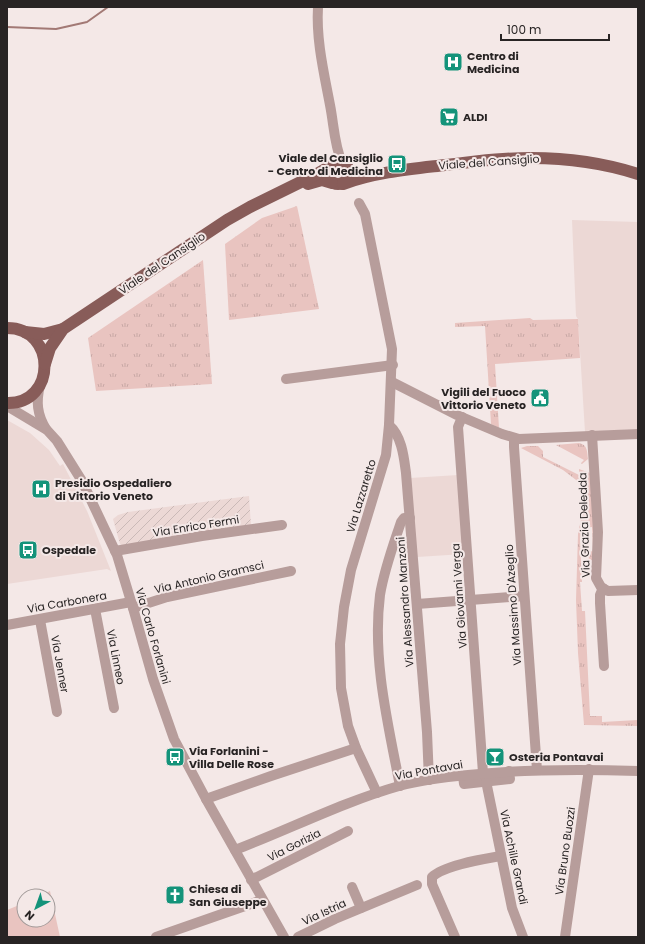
<svg xmlns="http://www.w3.org/2000/svg" width="645" height="944" font-family="Poppins,sans-serif">
  <style>
    .built { fill: #ecd8d5 }
    .industrial { fill: url(#industrial-furrows) }
    .grass { fill: url(#grass-tufts) }
    .pitch { fill: #e9c4c0 }
    .lines { fill: none; stroke-linecap: round; stroke-linejoin: round }
    .stream { stroke: #a27975; stroke-width: 2 }
    .minor { stroke: #b79d9b; stroke-width: 10 }
    .major { stroke: #885c59; stroke-width: 12 }
    .labels { text-anchor: middle; stroke-width: 4; stroke-linejoin: round; paint-order: stroke }
    .poi-label { font-size: 11px; font-weight: bold; fill: #282424; stroke: #f4e8e7; text-anchor: start }
    .street-label { font-size: 11px; fill: #282424; stroke: #f4e8e7 }
  </style>
  <defs>
    <pattern id="industrial-furrows" width="10" height="10" patternUnits="userSpaceOnUse"><rect width="10" height="10" fill="#ecd8d5"/><path d="M-1 1l2-2M0 10L10 0M9 11l2-2" fill="none" stroke="#cab9b7"/></pattern>
    <pattern id="grass-tufts" width="24" height="20" patternUnits="userSpaceOnUse"><rect width="24" height="20" fill="#e9c4c0"/><path d="M3 7l-1-3M5 7V3M7 7l1-3M15 17l-1-3M17 17v-4M19 17l1-3" fill="none" stroke="#c8a8a5"/></pattern>
  </defs>
  <rect width="100%" height="100%" fill="#f4e8e7"/>
  <g class="built">
    <path d="M572,220L638,222V429L585,432L578,319L576,316Z"/>
    <path d="M7,420L30,433L49,450L60,466L63,464L87,511L111,571L107,569L7,584Z"/>
    <path d="M458,475L464,554L417,557L410,478Z"/>
  </g>
  <path class="industrial" d="M249,496L251,526L123,546L120,544L113,519L118,515L128,512Z"/>
  <g class="grass">
    <path d="M297,206L319,309L229,320L225,244L262,218Z"/>
    <path d="M203,260L212,384L96,391L88,338Z"/>
    <path d="M530,318L533,320L578,319L580,358L495,364L499,428L491,424L485,326L455,327V323Z"/>
    <path d="M579,443C588,445 587,452 588,459L582,464L581,463L584,460L556,445Z"/>
    <path d="M527,446H538L543,451V457L579,475V469L590,473L594,536L592,560L589,561L588,552L593,551L592,527L582,528L580,539L582,582H580L582,611H585L590,716H602V722L638,720V726L584,725L578,653L576,600L578,534L586,495L580,483L563,470L521,448Z"/>
  </g>
  <path class="pitch" d="M50,891L60,937H7V910L24,903V920H48V896H39Z"/>
  <g class="lines">
    <path class="stream" d="M7,27L56,29L87,22L108,7"/>
    <g class="minor">
      <path d="M318,7C316,40 324,73 330,105C334,125 334,144 342,163"/>
      <path d="M359,203L365,214L392,349L389,425L386,455L351,570L344,607L340,644L341,688L348,726L356,748L377,793"/>
      <path d="M286,379L393,365"/>
      <path d="M392,382L457,415L502,434L519,439L638,434"/>
      <path d="M40,385C36,402 37,414 46,429"/>
      <path d="M7,406L47,430L57,441L82,481L117,555L133,608L153,679L174,739L206,799L284,937"/>
      <path d="M462,417L458,427L483,773"/>
      <path d="M389,425C402,436 404,458 406,473L427,732L429,780"/>
      <path d="M592,435L598,532L596,578L601,587L608,591L638,590"/>
      <path d="M514,438V447L537,770"/>
      <path d="M115,551L202,536L282,525"/>
      <path d="M603,588L600,595V603L604,666"/>
      <path d="M417,604L524,596"/>
      <path d="M133,608L167,597L291,571"/>
      <path d="M95,609L114,708"/>
      <path d="M40,620L57,712"/>
      <path d="M7,625L131,602"/>
      <path d="M463,776L464,784L510,779L509,771"/>
      <path d="M486,781L512,908L523,937"/>
      <path d="M400,786C388,724 372,659 380,595C384,570 393,546 401,522L404,518H410"/>
      <path d="M206,799L271,776L356,748"/>
      <path d="M235,850C290,829 343,802 399,786C421,780 445,777 468,775C525,769 581,769 638,771"/>
      <path d="M251,880L348,831"/>
      <path d="M352,887L361,908"/>
      <path d="M156,937L262,900"/>
      <path d="M298,937L335,919L417,885"/>
      <path d="M455,937L432,884V877C444,865 484,859 501,856"/>
      <path d="M565,937L589,769"/>
    </g>
    <g class="major">
      <circle cx="338" cy="173" r="11"/>
      <path d="M308,184L322,180L332,183"/>
      <path d="M343,184C376,172 411,169 445,165C464,163 483,160 503,159C548,156 594,160 638,174"/>
      <path d="M7,328C57,328 57,404 7,403"/>
      <path d="M25,332L44,334L63,329"/>
      <path d="M45,364L50,348L63,329L227,220L250,207L317,174L329,167"/>
    </g>
  </g>
  <defs>
    <g id="hospital-square" transform="scale(1)"><rect x="-9" y="-9" width="18" height="18" rx="4" fill="#14937a" stroke="#f4e8e7"/><path d="M-5-5h3v3.5h4V-5h3V5h-3V1.5h-4V5h-3Z" fill="#fff"/></g>
    <g id="supermarket-square" transform="scale(1)"><rect x="-9" y="-9" width="18" height="18" rx="4" fill="#14937a" stroke="#f4e8e7"/><path d="M-6-5.5h2.5l.6 2H6L4.5 2H-2.5L-4.4-4H-6ZM-1.5 3.2a1.3 1.3 0 1 0 .1 0ZM3 3.2a1.3 1.3 0 1 0 .1 0Z" fill="#fff"/></g>
    <g id="bus-square" transform="scale(1)"><rect x="-9" y="-9" width="18" height="18" rx="4" fill="#14937a" stroke="#f4e8e7"/><path d="M-5-6H5V4H4V6H2V4H-2V6H-4V4H-5ZM-3.5-4V0h7V-4ZM-3.5 1.2v1.5H-2V1.2ZM2 1.2v1.5H3.5V1.2Z" fill="#fff"/></g>
    <g id="civic-square" transform="scale(1)"><rect x="-9" y="-9" width="18" height="18" rx="4" fill="#14937a" stroke="#f4e8e7"/><path d="M-.6-6.5H3V-4.5H.6V-3L4-1V1h2V6H-6V1h2V-1L-.6-3ZM-1.2 2.5V6h2.4V2.5Z" fill="#fff"/></g>
    <g id="bar-square" transform="scale(1)"><rect x="-9" y="-9" width="18" height="18" rx="4" fill="#14937a" stroke="#f4e8e7"/><path d="M-6-5H6L.8 .8V4.5H3.5V6h-7V4.5H-.8V.8Z" fill="#fff"/></g>
    <g id="church-square" transform="scale(1)"><rect x="-9" y="-9" width="18" height="18" rx="4" fill="#14937a" stroke="#f4e8e7"/><path d="M-1.2-6h2.4v3.5h3.3v2.4h-3.3V6h-2.4V-.1h-3.3v-2.4h3.3Z" fill="#fff"/></g>
  </defs>
  <g fill-rule="evenodd">
    <use href="#hospital-square" x="453" y="62"/>
    <use href="#supermarket-square" x="449" y="117"/>
    <use href="#bus-square" x="397" y="164"/>
    <use href="#civic-square" x="540" y="398"/>
    <use href="#hospital-square" x="41" y="489"/>
    <use href="#bus-square" x="28" y="550"/>
    <use href="#bus-square" x="175" y="757"/>
    <use href="#bar-square" x="495" y="757"/>
    <use href="#church-square" x="175" y="895"/>
  </g>
  <g class="labels">
    <g class="poi-label">
      <text x="467" y="60">Centro di<tspan x="467" dy="13">Medicina</tspan></text>
      <text x="463" y="121">ALDI</text>
      <text x="383" y="162" text-anchor="end">Viale del Cansiglio<tspan x="383" dy="13">- Centro di Medicina</tspan></text>
      <text x="526" y="396" text-anchor="end">Vigili del Fuoco<tspan x="526" dy="13">Vittorio Veneto</tspan></text>
      <text x="55" y="487">Presidio Ospedaliero<tspan x="55" dy="13">di Vittorio Veneto</tspan></text>
      <text x="42" y="554">Ospedale</text>
      <text x="189" y="755">Via Forlanini -<tspan x="189" dy="13">Villa Delle Rose</tspan></text>
      <text x="509" y="761">Osteria Pontavai</text>
      <text x="189" y="893">Chiesa di<tspan x="189" dy="13">San Giuseppe</tspan></text>
    </g>
    <g class="street-label">
      <text transform="translate(489 162) rotate(-4)" y="4">Viale del Cansiglio</text>
      <text transform="translate(162 263) rotate(-34)" y="4">Viale del Cansiglio</text>
      <text transform="translate(361 496) rotate(-73)" y="4">Via Lazzaretto</text>
      <text transform="translate(584 525) rotate(-92)" y="4">Via Grazia Deledda</text>
      <text transform="translate(196 526) rotate(-9)" y="4">Via Enrico Fermi</text>
      <text transform="translate(209 577) rotate(-13)" y="4">Via Antonio Gramsci</text>
      <text transform="translate(459 596) rotate(-94)" y="4">Via Giovanni Verga</text>
      <text transform="translate(67 602) rotate(-10)" y="4">Via Carbonera</text>
      <text transform="translate(405 602) rotate(-94)" y="4">Via Alessandro Manzoni</text>
      <text transform="translate(513 605) rotate(-94)" y="4">Via Massimo D'Azeglio</text>
      <text transform="translate(153 636) rotate(74)" y="4">Via Carlo Forlanini</text>
      <text transform="translate(116 657) rotate(79)" y="4">Via Linneo</text>
      <text transform="translate(60 664) rotate(80)" y="4">Via Jenner</text>
      <text transform="translate(429 770) rotate(-10)" y="4">Via Pontavai</text>
      <text transform="translate(294 845) rotate(-27)" y="4">Via Gorizia</text>
      <text transform="translate(565 851) rotate(-82)" y="4">Via Bruno Buozzi</text>
      <text transform="translate(514 857) rotate(78)" y="4">Via Achille Grandi</text>
      <text transform="translate(324 912) rotate(-25)" y="4">Via Istria</text>
    </g>
  </g>
  <rect width="645" height="944" fill="none" stroke="#282424" stroke-width="16"/>
  <g transform="translate(36 908) rotate(221)"><circle r="19" fill="#f4e8e7" stroke="#a29a99"/>
  <path d="M0-3L7 15L0 10L-7 15Z" fill="#14937a"/>
  <text y="-6" font-size="11" font-weight="bold" text-anchor="middle" fill="#282424">N</text>
  </g>
  <path d="M501 34v6h108v-6" fill="none" stroke="#282424" stroke-width="2"/>
  <text x="507" y="34" font-size="12" fill="#282424" stroke="#f4e8e7" stroke-width="3" paint-order="stroke">100 m</text>
</svg>
